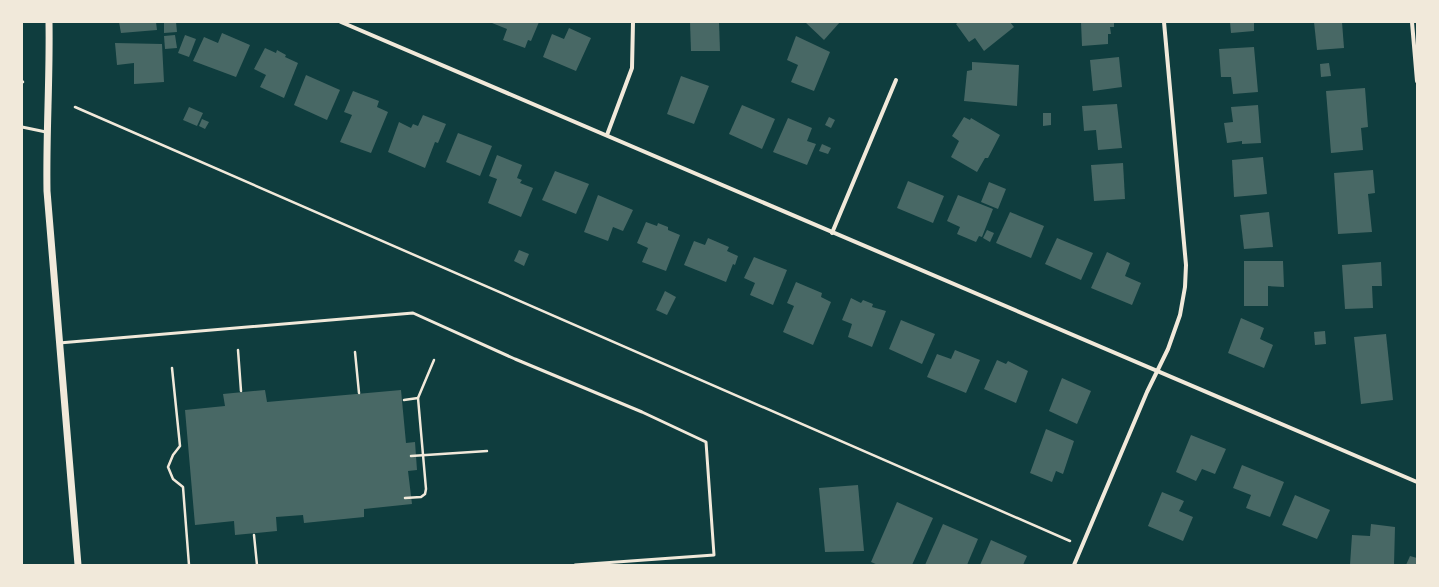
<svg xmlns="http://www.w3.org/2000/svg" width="1439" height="587" font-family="Mulish,sans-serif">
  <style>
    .building { fill: #486865 }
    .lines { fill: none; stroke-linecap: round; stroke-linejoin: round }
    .path { stroke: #f1e9da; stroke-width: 2.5 }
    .service { stroke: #f1e9da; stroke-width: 3 }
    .minor { stroke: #f1e9da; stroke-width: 4 }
    .tertiary { stroke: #f1e9da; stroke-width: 7 }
  </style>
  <rect width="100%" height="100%" fill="#0f3d3e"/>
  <g class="building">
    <path d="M119,22H156L157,30L121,33Z"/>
    <path d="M164,22H176L177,32L164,33Z"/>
    <path d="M492,22H539L531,41L528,40L525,48L503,40L507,29L492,23Z"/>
    <path d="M690,22H719L720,51H691Z"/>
    <path d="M805,22H840L824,40Z"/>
    <path d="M959,22H1010L1014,27L984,51L975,38L969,42L956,24Z"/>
    <path d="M1081,22H1114V27H1110L1111,34H1108V44L1082,46Z"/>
    <path d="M1230,22H1254V31L1231,33Z"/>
    <path d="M1314,22H1342L1344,48L1317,50Z"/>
    <path d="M569,28L591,38L576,71L543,57L552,34L564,39Z"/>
    <path d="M222,33L250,45L236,77L193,61L204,37L218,43Z"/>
    <path d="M175,35L177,48L165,49L164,36Z"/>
    <path d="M185,35L196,39L189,57L178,53Z"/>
    <path d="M796,36L830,52L814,91L791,82L798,65L787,60Z"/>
    <path d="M115,43L162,44L164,82L134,84V63L117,65Z"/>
    <path d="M1254,47L1258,92L1233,94L1231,77H1221L1219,49Z"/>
    <path d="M265,48L276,53L277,50L286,55L285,57L298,63L284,98L260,87L266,75L254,69Z"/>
    <path d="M1119,57L1122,87L1093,91L1090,60Z"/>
    <path d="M972,62L1019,65L1017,106L964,101L967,71L972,70Z"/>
    <path d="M1329,63L1331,76L1321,77L1320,64Z"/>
    <path d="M306,75L340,90L327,120L294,105Z"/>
    <path d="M681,76L709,86L694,124L667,114Z"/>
    <path d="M1365,88L1368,127L1361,128L1363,150L1331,153L1326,91Z"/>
    <path d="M353,91L379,101L377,107L388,112L371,153L340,142L352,115L344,112Z"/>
    <path d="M1117,104L1122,148L1098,150L1096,130L1084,131L1082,106Z"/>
    <path d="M742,105L775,119L762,149L729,134Z"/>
    <path d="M1258,105L1261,143L1242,144V141L1227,143L1224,123L1233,122L1231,107Z"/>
    <path d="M189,107L203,113L197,126L183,120Z"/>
    <path d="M1043,113H1051V125L1043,126Z"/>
    <path d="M423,115L446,124L438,143L435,142L425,168L388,152L399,122L411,128L413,124L418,126Z"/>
    <path d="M829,117L835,120L831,128L825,125Z"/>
    <path d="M964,117L970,120L971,118L1000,135L988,158H985L977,172L951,157L959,141L952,136Z"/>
    <path d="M788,118L812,128L807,141L816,144L807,165L773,152Z"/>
    <path d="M202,119L209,122L205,129L199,126Z"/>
    <path d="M458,133L492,146L480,176L446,162Z"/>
    <path d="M822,144L831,148L828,154L819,151Z"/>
    <path d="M497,155L522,165L517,178L522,180L520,183L533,188L521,217L488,203L497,179L489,176Z"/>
    <path d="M1263,157L1267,194L1234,197L1232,160Z"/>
    <path d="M1123,163L1125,199L1094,201L1091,165Z"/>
    <path d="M1373,170L1375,193L1368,194L1372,232L1338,234L1334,173Z"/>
    <path d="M555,171L589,184L576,214L542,200Z"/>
    <path d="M908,181L944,196L933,223L897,208Z"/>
    <path d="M989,182L1006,189L998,209L981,202Z"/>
    <path d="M598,195L633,210L623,231L613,227L608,241L584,232Z"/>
    <path d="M958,195L993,209L982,237L979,236L976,242L957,234L960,227L947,221Z"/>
    <path d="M1010,212L1044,226L1031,258L996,243Z"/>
    <path d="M1269,212L1273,247L1244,249L1240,215Z"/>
    <path d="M646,222L657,226L658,223L668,227V230L680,235L666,271L642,262L648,248L637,243Z"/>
    <path d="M987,230L994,233L990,242L983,238Z"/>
    <path d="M708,238L729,247L727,251L738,256L735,265L733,264L726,282L684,265L694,241L705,245Z"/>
    <path d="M1057,238L1093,253L1081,280L1045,264Z"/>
    <path d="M519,250L529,254L524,266L514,261Z"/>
    <path d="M1107,252L1130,263L1125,276L1141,283L1132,305L1091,288Z"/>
    <path d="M754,257L787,270L773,305L750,295L755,283L744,278Z"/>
    <path d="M1244,261H1283L1284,287L1268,286V306H1244Z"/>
    <path d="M1381,262L1382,286H1372L1373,308L1345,309L1342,265Z"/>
    <path d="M796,282L822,293L821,297L831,302L813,345L783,332L794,306L787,303Z"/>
    <path d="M665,291L676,297L667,315L656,310Z"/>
    <path d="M851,298L861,303L863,300L873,304L872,307L886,311L872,347L848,337L852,324L842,320Z"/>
    <path d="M1241,318L1264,328L1260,339L1273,345L1264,368L1228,353Z"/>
    <path d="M901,320L935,334L922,364L889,349Z"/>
    <path d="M1325,331L1326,344L1315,345L1314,332Z"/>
    <path d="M1386,334L1393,400L1361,404L1354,337Z"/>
    <path d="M955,350L980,360L966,393L927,377L937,354L951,359Z"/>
    <path d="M997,360L1006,364L1008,361L1028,371L1016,403L984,389Z"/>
    <path d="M1062,378L1091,391L1077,424L1049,411Z"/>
    <path d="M265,390L267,402L401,390L406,443L415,442L417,470L408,471L412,504L364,509V517L304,523L303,515L276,517L277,531L235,535L234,521L195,525L185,410L225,406L223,394Z"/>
    <path d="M1046,429L1074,441L1063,474L1056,471L1052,482L1030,473Z"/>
    <path d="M1191,435L1226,449L1215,474L1202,469L1196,481L1176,472Z"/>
    <path d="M1242,465L1284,482L1270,517L1246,508L1251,495L1233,488Z"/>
    <path d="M858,485L864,551L825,552L819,488Z"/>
    <path d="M1162,492L1184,501L1179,511L1193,517L1183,541L1148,526Z"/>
    <path d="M1295,495L1330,510L1317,539L1282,525Z"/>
    <path d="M897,502L933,518L912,565H878L871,562Z"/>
    <path d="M943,524L978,539L967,565H925Z"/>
    <path d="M1371,524L1395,527L1394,565H1350L1352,535L1370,536Z"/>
    <path d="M991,540L1027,556L1023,565H980Z"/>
    <path d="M1410,556L1417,558V565H1406Z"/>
  </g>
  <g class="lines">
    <g class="path">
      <path d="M22,81L23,82"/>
      <path d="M75,107L1070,541"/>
      <path d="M238,350L241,391"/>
      <path d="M355,352L359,393"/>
      <path d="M172,368L180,446L173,455L168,467L173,479L183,487L189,565"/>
      <path d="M404,400L418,398"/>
      <path d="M411,456L487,451"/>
      <path d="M405,498L421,497L425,494L426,489L418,398L434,360"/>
      <path d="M254,535L257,565"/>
    </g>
    <g class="service">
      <path d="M22,127L46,132"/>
      <path d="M59,343L413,313L515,359L642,412L706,442L714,555L575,565"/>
    </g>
    <g class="minor">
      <path d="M341,22L1417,482"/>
      <path d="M1412,22L1417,81"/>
      <path d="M607,135L632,68L633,22"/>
      <path d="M832,233L896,80"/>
      <path d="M1074,565L1147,392L1168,349L1180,315L1185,287L1186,265L1164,22"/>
    </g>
    <path class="tertiary" d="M49,22C50,78 46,134 47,191L78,565"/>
  </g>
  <rect width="1439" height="587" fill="none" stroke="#f1e9da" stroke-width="46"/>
</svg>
